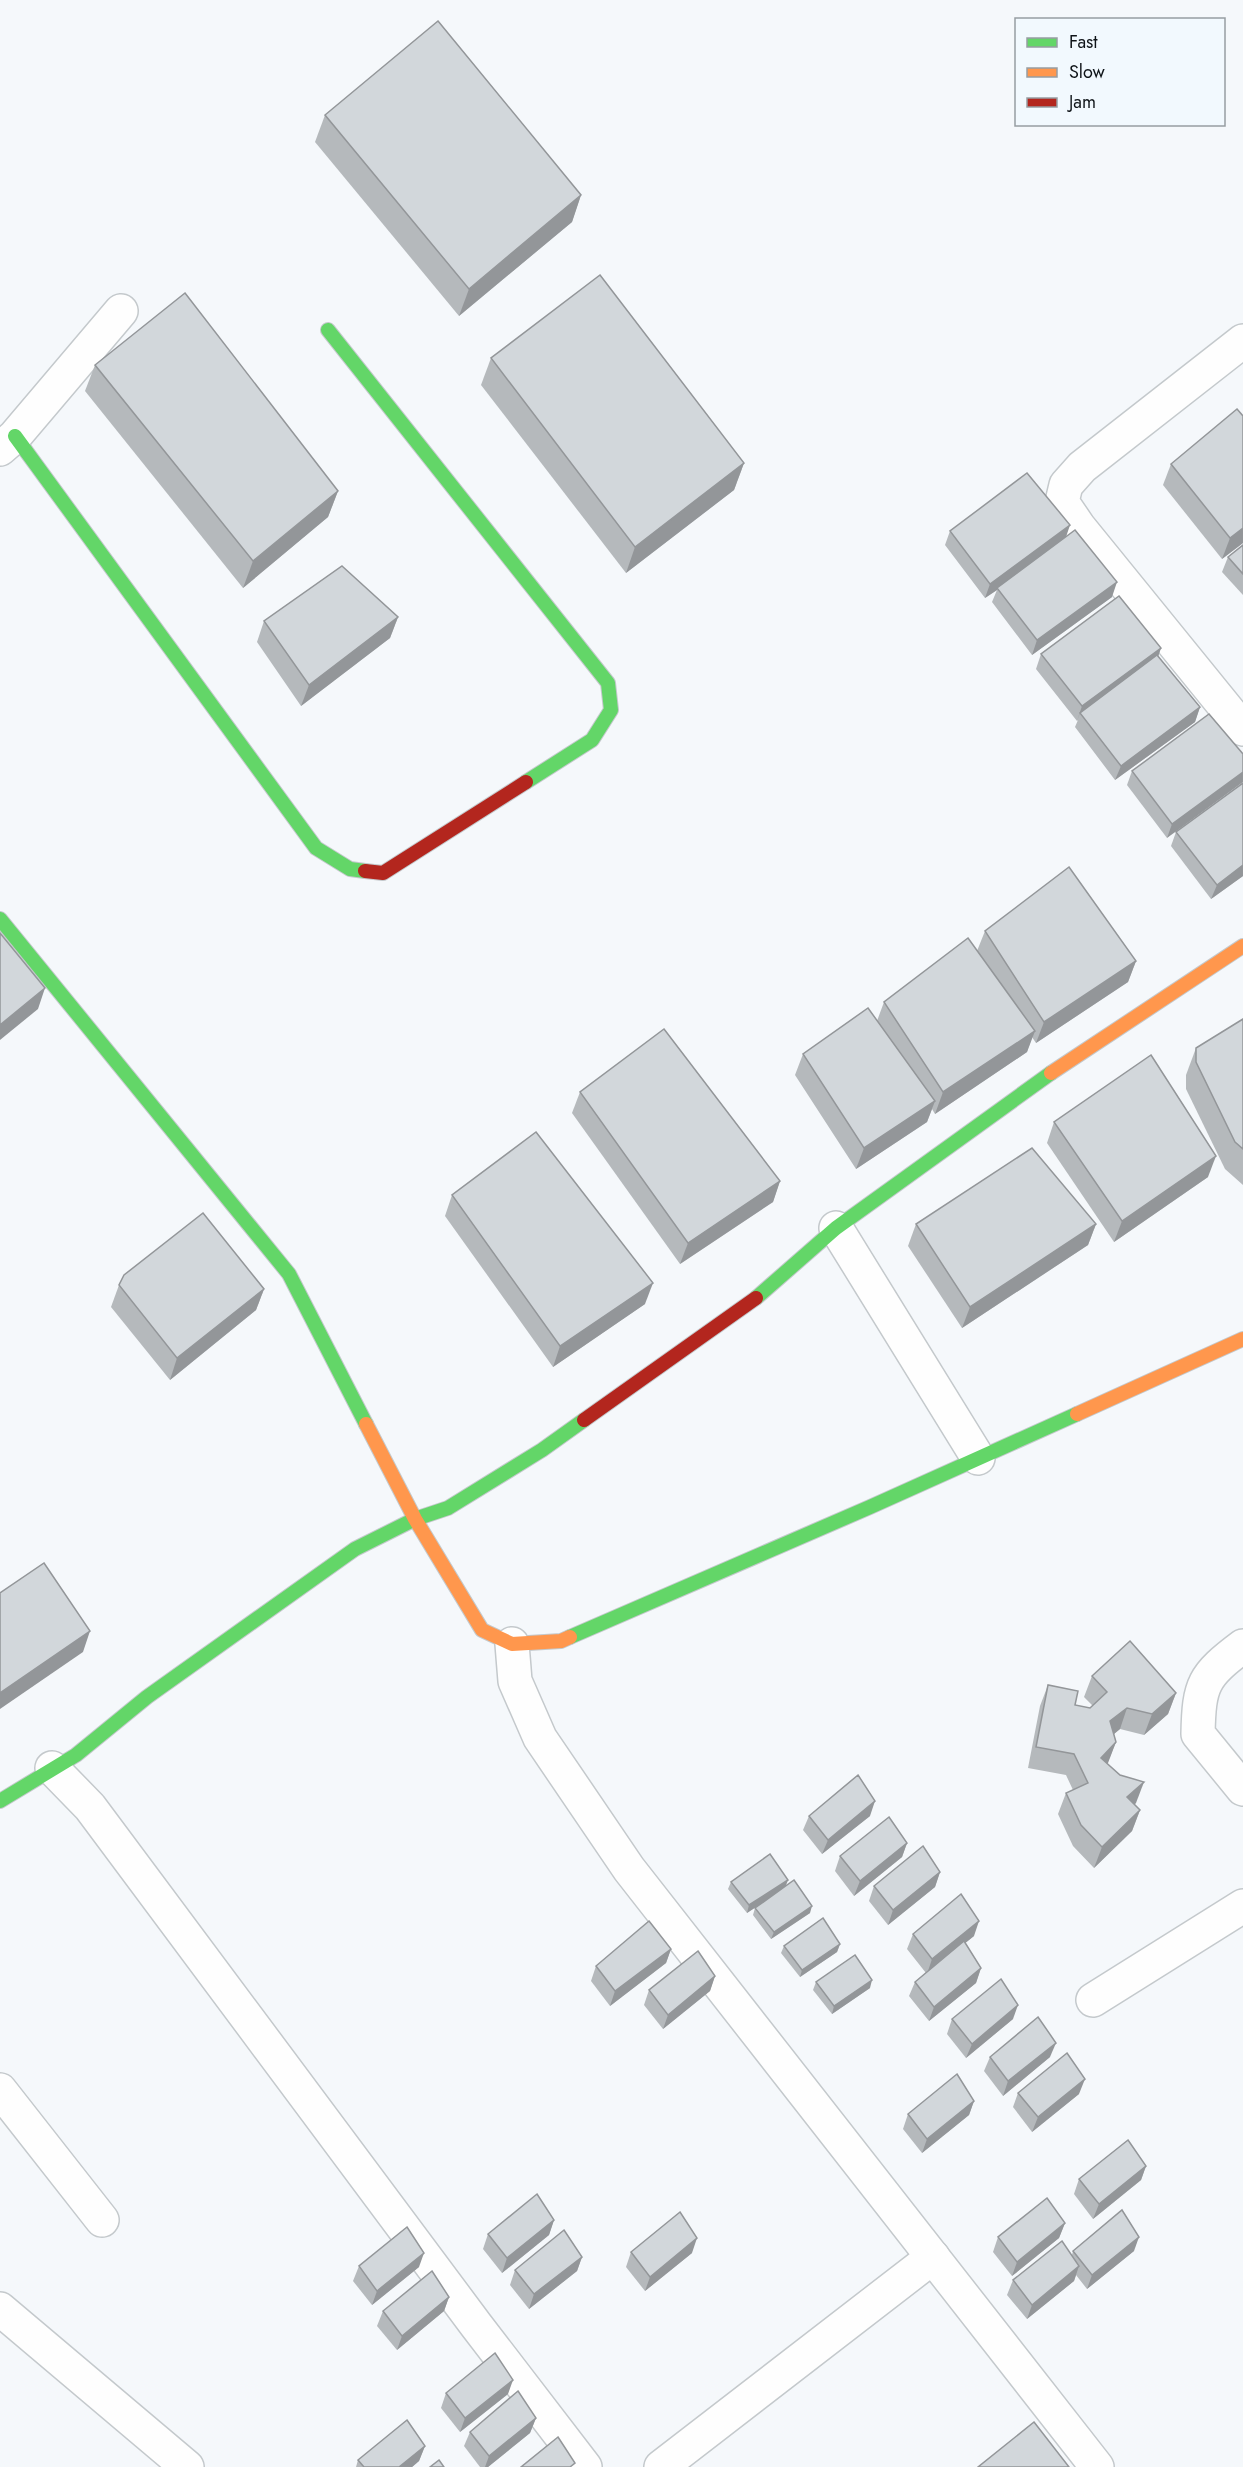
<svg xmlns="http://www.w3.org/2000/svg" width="1243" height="2467" font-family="Jost,sans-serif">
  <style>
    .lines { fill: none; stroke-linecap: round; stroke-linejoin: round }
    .street-casing { stroke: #c4c9cc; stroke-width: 36 }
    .fast-casing { stroke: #c4c9cc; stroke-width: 16 }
    .slow-casing { stroke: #c4c9cc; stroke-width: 16 }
    .jam-casing { stroke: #c4c9cc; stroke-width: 16 }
    .street { stroke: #fefefe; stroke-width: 33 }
    .fast { stroke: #63d668; stroke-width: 14 }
    .slow { stroke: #ff974d; stroke-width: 14 }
    .jam { stroke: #b3261e; stroke-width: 14 }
    .wall { fill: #b5b9bc }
    .shaded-wall { fill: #939699 }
    .building { fill: #d2d7db; stroke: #939699; stroke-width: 1.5 }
  </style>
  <rect width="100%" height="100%" fill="#f5f8fb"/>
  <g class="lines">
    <g class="street-casing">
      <g id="street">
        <path d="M1243,341L1082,467L1066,485L1062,502L1079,527L1243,729"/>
        <path d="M0,449L15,436L121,311"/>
        <path d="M836,1228L978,1458"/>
        <path d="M512,1644L515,1681L540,1738L629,1869L1097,2467"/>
        <path d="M1243,1646C1203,1676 1199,1684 1198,1734L1243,1789"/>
        <path d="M52,1768L90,1807L476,2325L585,2467"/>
        <path d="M1093,2000L1243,1906"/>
        <path d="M0,2090L102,2220"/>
        <path d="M0,2309L187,2467"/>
        <path d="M661,2467L933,2257"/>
      </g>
    </g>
    <g class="fast-casing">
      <g id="fast">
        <path d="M328,330L608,683L611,710L592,740L526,782"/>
        <path d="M15,436L316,848L350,869L365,871"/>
        <path d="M0,919L289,1274L366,1424"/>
        <path d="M756,1298L836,1228L1051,1073"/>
        <path d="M570,1637L870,1507L1077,1414"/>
        <path d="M0,1801L76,1755L147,1697L355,1549L415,1519L448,1508L542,1450L584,1420"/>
      </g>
    </g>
    <g class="slow-casing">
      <g id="slow">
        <path d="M1051,1073L1243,946"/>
        <path d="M1077,1414L1243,1339"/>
        <path d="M366,1424L415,1519L482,1630L512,1644L561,1641L570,1637"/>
      </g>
    </g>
    <g class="jam-casing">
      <g id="jam">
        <path d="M365,871L383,873L526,782"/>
        <path d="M584,1420L756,1298"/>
      </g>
    </g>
    <use href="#street" class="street"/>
    <use href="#fast" class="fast"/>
    <use href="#slow" class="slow"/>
    <use href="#jam" class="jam"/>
  </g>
  <g class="wall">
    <path d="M325,115L581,195L572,222L459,316L315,142Z"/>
    <path d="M491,358L744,463L734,490L626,573L481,385Z"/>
    <path d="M95,365L338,491L328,517L243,588L85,391Z"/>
    <path d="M1243,416V543L1222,559L1163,485L1171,464Z"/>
    <path d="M950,531L1066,536L1112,597L1032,655L992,602L997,590L985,598L945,545Z"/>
    <path d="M1243,545V595L1222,572L1228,557Z"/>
    <path d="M398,617L390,638L301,706L257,642L264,621Z"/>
    <path d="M1161,648L1158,657L1200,707L1195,722L1115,780L1075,727L1078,720L1077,721L1036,669L1041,654Z"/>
    <path d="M1243,754L1167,838L1127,785L1132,771Z"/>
    <path d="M1243,783V876L1211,899L1171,846L1176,832Z"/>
    <path d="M985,931L1136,961L1128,982L1036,1043L1032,1037L1027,1052L935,1114L932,1109L927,1122L856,1169L795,1075L803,1054L877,1021L884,1002L977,951Z"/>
    <path d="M1243,1019V1185L1225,1169L1186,1089V1075L1196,1048Z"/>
    <path d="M580,1092L780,1181L773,1202L680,1264L572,1113Z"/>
    <path d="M1054,1122L1208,1177L1114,1242L1047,1143Z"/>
    <path d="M452,1195L645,1304L553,1367L445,1216Z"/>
    <path d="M916,1224H1096L1088,1245L962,1328L908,1246Z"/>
    <path d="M119,1285L264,1289L256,1310L170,1380L111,1307Z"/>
    <path d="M1092,1676L1176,1693L1168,1714L1144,1735L1120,1729L1114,1734L1116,1742L1107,1764L1136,1803L1134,1804L1140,1810L1132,1831L1094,1868L1073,1846L1058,1814L1066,1793L1073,1790L1066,1775L1028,1768L1040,1706L1048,1685L1075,1705L1090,1708L1093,1706L1084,1697Z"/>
    <path d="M809,1816H870L822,1854L803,1830Z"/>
    <path d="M907,1843L902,1857L854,1896L835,1871L840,1856Z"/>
    <path d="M940,1872L935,1887L888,1925L869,1901L874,1886Z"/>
    <path d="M731,1882L785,1886L810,1913L771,1939L753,1915L755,1908L766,1900L747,1913L728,1889Z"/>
    <path d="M913,1934L974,1936L965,1943L981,1968L976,1983L929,2021L909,1996L915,1982L926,1973L907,1949Z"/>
    <path d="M840,1944L837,1952L800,1977L781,1953L784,1946Z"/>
    <path d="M671,1949L666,1963L610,2006L591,1981L596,1966Z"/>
    <path d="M715,1976L710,1991L663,2029L644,2005L649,1990Z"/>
    <path d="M816,1982L870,1988L832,2014L813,1990Z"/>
    <path d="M952,2019H1013L966,2058L947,2034Z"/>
    <path d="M990,2057H1050L1003,2096L984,2071Z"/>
    <path d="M1018,2093L1079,2094L1032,2132L1013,2107Z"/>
    <path d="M974,2101L969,2115L922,2153L903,2129L908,2114Z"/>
    <path d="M1146,2166L1141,2180L1093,2219L1074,2194L1079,2179Z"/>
    <path d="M554,2220L549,2235L502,2273L483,2249L488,2234Z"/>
    <path d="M1065,2223L1059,2238L1012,2276L993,2252L998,2237Z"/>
    <path d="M1073,2251H1134L1087,2289L1076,2275L1074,2281L1027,2319L1007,2295L1013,2280L1072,2255Z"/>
    <path d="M631,2252L692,2253L645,2291L626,2267Z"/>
    <path d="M582,2257L577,2271L529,2309L510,2285L515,2270Z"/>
    <path d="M359,2266L419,2267L372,2305L353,2281Z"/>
    <path d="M449,2297L444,2311L397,2350L377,2326L383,2311Z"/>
    <path d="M446,2393L508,2394L460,2432L441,2408Z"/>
    <path d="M536,2418L530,2433L488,2467H480L464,2446L470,2432Z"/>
    <path d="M425,2446L419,2461L412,2467H356L358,2460Z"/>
  </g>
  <g class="shaded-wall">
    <path d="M581,195L572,222L459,316L469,289Z"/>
    <path d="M744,463L734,490L626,573L635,547Z"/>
    <path d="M338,491L328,517L243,588L253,561Z"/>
    <path d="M1070,525L1065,540L997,588V590L985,598L990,584Z"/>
    <path d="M1243,528V543L1222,559L1230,538Z"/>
    <path d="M1117,582L1112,597L1032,655L1037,640Z"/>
    <path d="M398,617L390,638L301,706L309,685Z"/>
    <path d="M1161,648L1156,662L1080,713L1077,721L1082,706Z"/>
    <path d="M1200,707L1195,722L1115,780L1121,766Z"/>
    <path d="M1243,772V782L1167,838L1172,824Z"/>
    <path d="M1243,865V876L1211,899L1217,885Z"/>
    <path d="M1136,961L1128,982L1036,1043L1044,1022Z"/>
    <path d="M45,988L38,1009L0,1040V1025Z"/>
    <path d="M1035,1031L1027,1052L935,1114L943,1092Z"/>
    <path d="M935,1101L927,1122L856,1169L864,1148Z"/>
    <path d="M1216,1156L1208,1177L1114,1242L1122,1221Z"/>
    <path d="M780,1181L773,1202L680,1264L688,1243Z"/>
    <path d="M1096,1224L1088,1245L962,1328L970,1307Z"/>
    <path d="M653,1283L645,1304L553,1367L560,1346Z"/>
    <path d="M264,1289L256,1310L170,1380L177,1358Z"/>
    <path d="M90,1631L83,1652L0,1709V1693Z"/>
    <path d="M1176,1693L1168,1714L1144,1735L1152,1714Z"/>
    <path d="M1127,1708L1120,1729L1103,1743L1110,1721Z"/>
    <path d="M1116,1742L1108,1763L1093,1779L1101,1758Z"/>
    <path d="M1144,1782L1136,1803L1120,1819L1127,1797Z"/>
    <path d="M875,1801L870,1816L822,1854L828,1840Z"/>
    <path d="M1140,1810L1132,1831L1094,1868L1102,1847Z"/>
    <path d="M907,1843L902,1857L854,1896L860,1881Z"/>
    <path d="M940,1872L935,1887L888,1925L893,1910Z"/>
    <path d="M788,1880L785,1888L747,1913L749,1905Z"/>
    <path d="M812,1906L810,1913L771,1939L774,1932Z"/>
    <path d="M979,1921L974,1936L927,1974L932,1959Z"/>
    <path d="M840,1944L837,1952L800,1977L802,1970Z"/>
    <path d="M671,1949L666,1963L610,2006L615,1991Z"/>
    <path d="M981,1968L976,1983L929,2021L934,2007Z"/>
    <path d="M715,1976L710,1991L663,2029L668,2015Z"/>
    <path d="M872,1980L870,1988L832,2014L834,2006Z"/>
    <path d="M1018,2005L1013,2019L966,2058L972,2044Z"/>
    <path d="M1056,2043L1050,2057L1003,2096L1008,2081Z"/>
    <path d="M1085,2079L1079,2094L1032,2132L1038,2117Z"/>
    <path d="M974,2101L969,2115L922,2153L927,2139Z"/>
    <path d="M1146,2166L1141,2180L1093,2219L1099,2204Z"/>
    <path d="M554,2220L549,2235L502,2273L507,2258Z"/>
    <path d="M1065,2223L1059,2238L1012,2276L1017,2262Z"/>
    <path d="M1139,2237L1134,2251L1087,2289L1092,2275Z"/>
    <path d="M697,2238L692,2253L645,2291L650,2277Z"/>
    <path d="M424,2253L419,2267L372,2305L377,2291Z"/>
    <path d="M582,2257L577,2271L529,2309L534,2294Z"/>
    <path d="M1079,2266L1074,2281L1027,2319L1032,2305Z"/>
    <path d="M449,2297L444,2311L397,2350L402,2336Z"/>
    <path d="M513,2380L508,2394L460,2432L465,2418Z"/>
    <path d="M536,2418L530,2433L488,2467H485L489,2456Z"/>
    <path d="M425,2446L419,2461L412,2467H399Z"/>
  </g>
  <g class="building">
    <path d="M438,21L581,195L469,289L325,115Z"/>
    <path d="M600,275L744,463L635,547L491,358Z"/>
    <path d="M185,293L338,491L253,561L95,365Z"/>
    <path d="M1237,409L1243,416V528L1230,538L1171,464Z"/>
    <path d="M1027,473L1070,525L990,584L950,531Z"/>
    <path d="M1075,530L1117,582L1037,640L997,588Z"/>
    <path d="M1243,545V574L1228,557Z"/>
    <path d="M342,566L398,617L309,685L264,621Z"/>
    <path d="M1119,596L1161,648L1082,706L1041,654Z"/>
    <path d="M1157,655L1200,707L1121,766L1080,713Z"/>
    <path d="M1209,714L1243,754V772L1172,824L1132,771Z"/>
    <path d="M1243,783V865L1217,885L1176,832Z"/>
    <path d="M1069,867L1136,961L1044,1022L985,931Z"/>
    <path d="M0,933L45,988L0,1025Z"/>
    <path d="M968,938L1035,1031L943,1092L884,1002Z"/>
    <path d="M868,1008L935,1101L864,1148L803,1054Z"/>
    <path d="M1243,1019V1149L1235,1142L1196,1062V1048Z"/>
    <path d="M664,1029L780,1181L688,1243L580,1092Z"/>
    <path d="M1151,1055L1216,1156L1122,1221L1054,1122Z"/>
    <path d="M536,1132L653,1283L560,1346L452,1195Z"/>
    <path d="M1032,1148L1096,1224L970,1307L916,1224Z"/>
    <path d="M203,1213L264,1289L177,1358L119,1285L124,1275Z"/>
    <path d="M44,1563L90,1631L0,1693V1593Z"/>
    <path d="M1130,1641L1176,1693L1152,1714L1127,1708L1110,1721L1116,1742L1101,1758L1120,1775L1144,1782L1127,1797L1140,1810L1102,1847L1081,1825L1066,1793L1088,1783L1074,1754L1036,1747L1048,1685L1078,1691L1075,1705L1090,1708L1107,1692L1092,1676Z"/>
    <path d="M858,1775L875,1801L828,1840L809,1816Z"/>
    <path d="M889,1817L907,1843L860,1881L840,1856Z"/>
    <path d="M923,1846L940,1872L893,1910L874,1886Z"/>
    <path d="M770,1854L788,1880L749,1905L731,1882Z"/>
    <path d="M794,1880L812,1906L774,1932L755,1908Z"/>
    <path d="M961,1894L979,1921L932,1959L913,1934Z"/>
    <path d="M823,1918L840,1944L802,1970L784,1946Z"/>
    <path d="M649,1921L671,1949L615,1991L596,1966Z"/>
    <path d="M964,1941L981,1968L934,2007L915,1982Z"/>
    <path d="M698,1951L715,1976L668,2015L649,1990Z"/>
    <path d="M855,1955L872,1980L834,2006L816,1982Z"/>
    <path d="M1001,1979L1018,2005L972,2044L952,2019Z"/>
    <path d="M1038,2017L1056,2043L1008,2081L990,2057Z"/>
    <path d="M1067,2053L1085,2079L1038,2117L1018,2093Z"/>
    <path d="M957,2074L974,2101L927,2139L908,2114Z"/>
    <path d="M1128,2140L1146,2166L1099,2204L1079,2179Z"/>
    <path d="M537,2194L554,2220L507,2258L488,2234Z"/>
    <path d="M1047,2198L1065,2223L1017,2262L998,2237Z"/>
    <path d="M1122,2210L1139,2237L1092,2275L1073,2251Z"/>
    <path d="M680,2212L697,2238L650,2277L631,2252Z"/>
    <path d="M407,2227L424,2253L377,2291L359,2266Z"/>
    <path d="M564,2230L582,2257L534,2294L515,2270Z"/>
    <path d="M1062,2241L1079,2266L1032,2305L1013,2280Z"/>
    <path d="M432,2271L449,2297L402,2336L383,2311Z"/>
    <path d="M495,2353L513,2380L465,2418L446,2393Z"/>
    <path d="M518,2391L536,2418L489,2456L470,2432Z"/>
    <path d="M407,2420L425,2446L399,2467H364L358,2460Z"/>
    <path d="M1034,2422L1069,2467H978Z"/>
    <path d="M558,2437L575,2463L570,2467H521Z"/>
    <path d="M439,2460L444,2467H430Z"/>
  </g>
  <rect x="1015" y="18" width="210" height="108" fill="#f2f9fe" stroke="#979da2" stroke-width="1.5"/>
  <rect x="1027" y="38" width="30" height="9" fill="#63d668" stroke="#979da2" stroke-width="1.5"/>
  <text x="1069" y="48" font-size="18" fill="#0f1418">Fast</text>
  <rect x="1027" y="68" width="30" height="9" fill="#ff974d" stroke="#979da2" stroke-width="1.5"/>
  <text x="1069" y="78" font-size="18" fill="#0f1418">Slow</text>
  <rect x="1027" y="98" width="30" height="9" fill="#b3261e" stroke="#979da2" stroke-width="1.5"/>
  <text x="1069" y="108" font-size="18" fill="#0f1418">Jam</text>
</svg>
